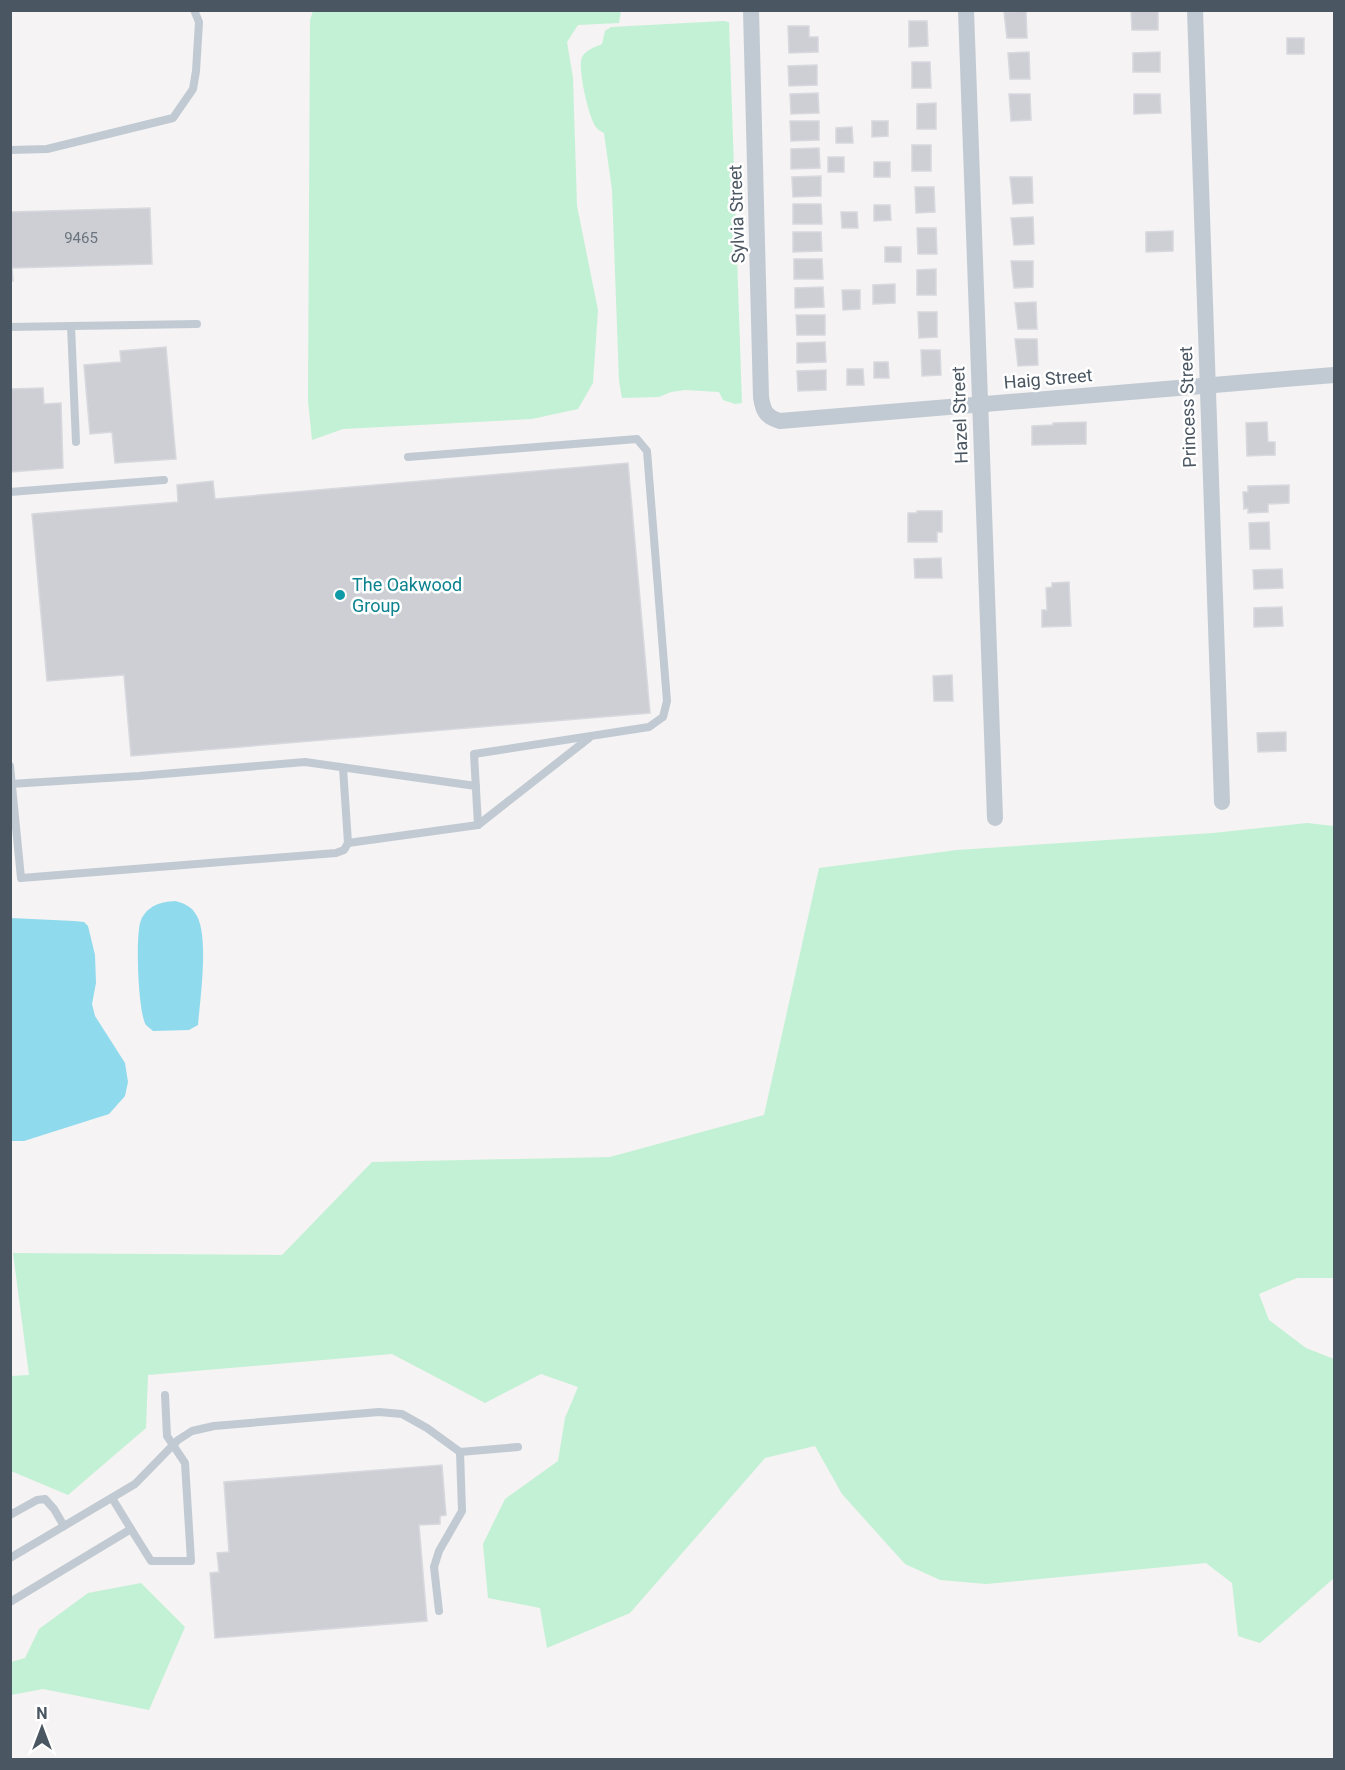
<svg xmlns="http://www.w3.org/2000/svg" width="1345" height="1770" font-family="Roboto,sans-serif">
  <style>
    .green { fill: #c3f1d5 }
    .water { fill: #90daee }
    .building { fill: #cdcfd5; stroke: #d7d9de; stroke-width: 1.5 }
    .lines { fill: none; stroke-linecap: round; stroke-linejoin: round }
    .service { stroke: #c1cad2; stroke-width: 8 }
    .minor { stroke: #c1cad2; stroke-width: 16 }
    .culture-dot { fill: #0f9aa8; stroke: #fff; stroke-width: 2 }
    .labels { text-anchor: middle; stroke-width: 5; stroke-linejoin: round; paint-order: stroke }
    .number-label { font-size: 15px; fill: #6b747e }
    .street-label { font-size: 18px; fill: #4a5661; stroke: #fff }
    .culture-label { font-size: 18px; fill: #0d838f; stroke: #fff; text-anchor: start }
  </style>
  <rect width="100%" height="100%" fill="#f5f3f3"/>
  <g class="green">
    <path d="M313,11H621L619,23L578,25L567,42L573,78L577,206L598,310L593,383L578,409L532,419L343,429L312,440L308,401L310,20Z"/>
    <path d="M724,21L729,22L742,403L735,404L723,400L719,392L685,390L671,392L659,397L622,398L619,381L612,190L604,133C601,131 598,130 596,127C589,119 577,67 582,57C586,50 595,47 602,44L605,31L611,27Z"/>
    <path d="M1307,823L1334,826V1278H1297L1259,1294L1269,1320L1306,1348L1334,1359V1578L1260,1643L1238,1636L1232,1583L1206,1563L986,1584L940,1580L905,1564L842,1494L815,1446L765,1458L630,1613L547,1648L540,1608L488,1598L483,1544L505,1499L558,1461L565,1418L578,1387L541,1374L485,1403L392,1354L148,1375L146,1428L68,1495L11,1471V1376L29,1375L13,1253L282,1255L372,1162L610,1157L764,1115L819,868L957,850L1213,833Z"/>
    <path d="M141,1583L185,1627L149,1710L43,1689L11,1695V1662L25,1658L39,1629L88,1593Z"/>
  </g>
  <g class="water">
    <path d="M175,901C183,903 191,906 195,913C210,932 200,1000 198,1025L189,1030L153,1031C151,1029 148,1027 146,1025C138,1013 135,933 141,920C148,905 161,902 175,901Z"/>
    <path d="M11,918L74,921L84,922L88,926L95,955L96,983L92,1004L95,1016L125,1063L128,1082L125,1096L109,1114L24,1141H11Z"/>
  </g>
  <g class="building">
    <path d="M1131,10H1158V30H1132Z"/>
    <path d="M1026,11L1027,38H1007L1004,12Z"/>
    <path d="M909,21H927L928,46L909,47Z"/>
    <path d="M788,26H809V37H818V52L789,53Z"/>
    <rect x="1287" y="38" width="17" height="16"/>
    <path d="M1029,52L1030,79H1010L1008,53Z"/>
    <path d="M1160,52V72H1133V53Z"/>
    <path d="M912,62H930L931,88H912Z"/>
    <path d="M817,65V85L789,86L788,66Z"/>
    <path d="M818,93L819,113L791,114L790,94Z"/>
    <path d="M1009,94H1030L1031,120L1011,121Z"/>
    <path d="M1134,94H1160L1161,113L1134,114Z"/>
    <path d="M936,103V129H917V104Z"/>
    <path d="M790,121H819V140L791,141Z"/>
    <path d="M872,121H888V136L872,137Z"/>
    <path d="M852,127L853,143H836V128Z"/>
    <rect x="912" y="145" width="19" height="26"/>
    <path d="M819,148L820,168L791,169V149Z"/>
    <rect x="828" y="157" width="16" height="15"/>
    <rect x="874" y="162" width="16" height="15"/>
    <path d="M821,176V196L793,197L792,177Z"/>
    <path d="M1010,177H1032L1033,203L1013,204Z"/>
    <path d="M915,187H934L935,212L916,213Z"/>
    <path d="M793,204H821L822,224H793Z"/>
    <path d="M874,205H890L891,220L874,221Z"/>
    <path d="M150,208L152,264L12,268L13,281H10V212Z"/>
    <path d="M841,212H857L858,228H842Z"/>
    <path d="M1033,217L1034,244L1014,245L1011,218Z"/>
    <path d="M917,228H936L937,254H918Z"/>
    <path d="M1173,231V251L1146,252V232Z"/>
    <path d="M793,232H821L822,251L793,252Z"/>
    <rect x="885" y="247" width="16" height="15"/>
    <path d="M794,259H822L823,279H794Z"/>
    <path d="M1011,261H1033V287L1014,288Z"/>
    <path d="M936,269V295H917V270Z"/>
    <path d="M895,284V303L873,304V285Z"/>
    <path d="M823,287L824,307L795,308V288Z"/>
    <path d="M842,290H860V309L843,310Z"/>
    <path d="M1036,302L1037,329H1018L1015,303Z"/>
    <path d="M918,312H937V337L919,338Z"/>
    <path d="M796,315H825V335H797Z"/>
    <path d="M1015,339H1037L1038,365L1018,366Z"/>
    <path d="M825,342L826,362L797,363V343Z"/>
    <path d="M166,347L176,459L115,463L112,432L90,434L84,365L121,362L120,351Z"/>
    <path d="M921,350H940L941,375L922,376Z"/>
    <path d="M874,362H888L889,378H874Z"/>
    <path d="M847,369H863L864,385H847Z"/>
    <path d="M826,370V390L798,391L797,371Z"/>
    <path d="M43,388L44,404L61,403L63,468L10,472V389Z"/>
    <path d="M1086,422V444L1032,445V426L1053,425V423Z"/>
    <path d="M1267,422L1268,442H1275V455L1247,456L1246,423Z"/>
    <path d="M628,463L650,713L131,756L124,675L47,681L32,514L178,502L177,485L213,481L215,499Z"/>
    <path d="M1289,485V503L1268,504V512L1248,513V508L1244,509L1243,492H1248V486Z"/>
    <path d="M917,511H942V532H937V542H908V513H917Z"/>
    <path d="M1269,522L1270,549H1250L1249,523Z"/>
    <path d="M941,558L942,578H915L914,559Z"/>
    <path d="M1282,569L1283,588L1254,589L1253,570Z"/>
    <path d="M1069,582L1071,626L1042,627V610H1047L1046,588L1052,587V583Z"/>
    <path d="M1282,607L1283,626L1254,627V608Z"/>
    <path d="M952,675L953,701H934L933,676Z"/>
    <path d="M1286,732V751L1258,752L1257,733Z"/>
    <path d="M442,1465L446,1515L440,1516V1524L419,1525L427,1621L215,1638L210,1573L219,1572L217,1553L229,1552L224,1482Z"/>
  </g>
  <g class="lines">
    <g class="service">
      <path d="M10,150L47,149L173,118L193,89L196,71L199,22L194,10"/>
      <path d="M71,326L76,442"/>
      <path d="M10,327L197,324"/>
      <path d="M408,457L637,439L647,451L667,701L663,717L649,727L474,754L478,825"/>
      <path d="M10,492L164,480"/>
      <path d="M10,766L21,878L336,853L344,850L348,843L343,768"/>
      <path d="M10,784L139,776L305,762L476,786"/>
      <path d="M348,843L478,825L589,738"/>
      <path d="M10,1515L37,1500L45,1499L54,1509L64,1526"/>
      <path d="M131,1529L151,1561H191L185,1463L167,1436L165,1395"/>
      <path d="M10,1558L135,1484L178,1440L192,1431L214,1426L379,1412L402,1414L427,1428L460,1452L518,1447"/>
      <path d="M10,1602L131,1529L112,1498"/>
      <path d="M439,1611L434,1567L439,1551L462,1511L460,1452"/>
    </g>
    <g class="minor">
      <path d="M751,10L761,397C763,411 766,417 780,421L1334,375"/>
      <path d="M966,10L995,818"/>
      <path d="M1195,10L1222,802"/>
    </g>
  </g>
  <circle class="culture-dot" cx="340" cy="595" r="6"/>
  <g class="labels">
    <g class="number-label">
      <text x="81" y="243">9465</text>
    </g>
    <g class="street-label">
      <text transform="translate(737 214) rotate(-92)" y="6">Sylvia Street</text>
      <text transform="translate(1048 379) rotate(-5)" y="6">Haig Street</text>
      <text transform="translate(1188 407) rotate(-92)" y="6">Princess Street</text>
      <text transform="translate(960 415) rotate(-92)" y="6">Hazel Street</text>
    </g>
    <g class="culture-label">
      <text x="352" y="591">The Oakwood<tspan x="352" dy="21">Group</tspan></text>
    </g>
  </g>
  <rect width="1345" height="1770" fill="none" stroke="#4a5661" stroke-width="24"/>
  <g transform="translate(42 1728)" stroke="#ffffff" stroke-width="4.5" paint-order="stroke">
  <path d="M0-4.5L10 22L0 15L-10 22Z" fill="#4a5661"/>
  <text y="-9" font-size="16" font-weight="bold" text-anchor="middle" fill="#4a5661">N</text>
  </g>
</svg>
